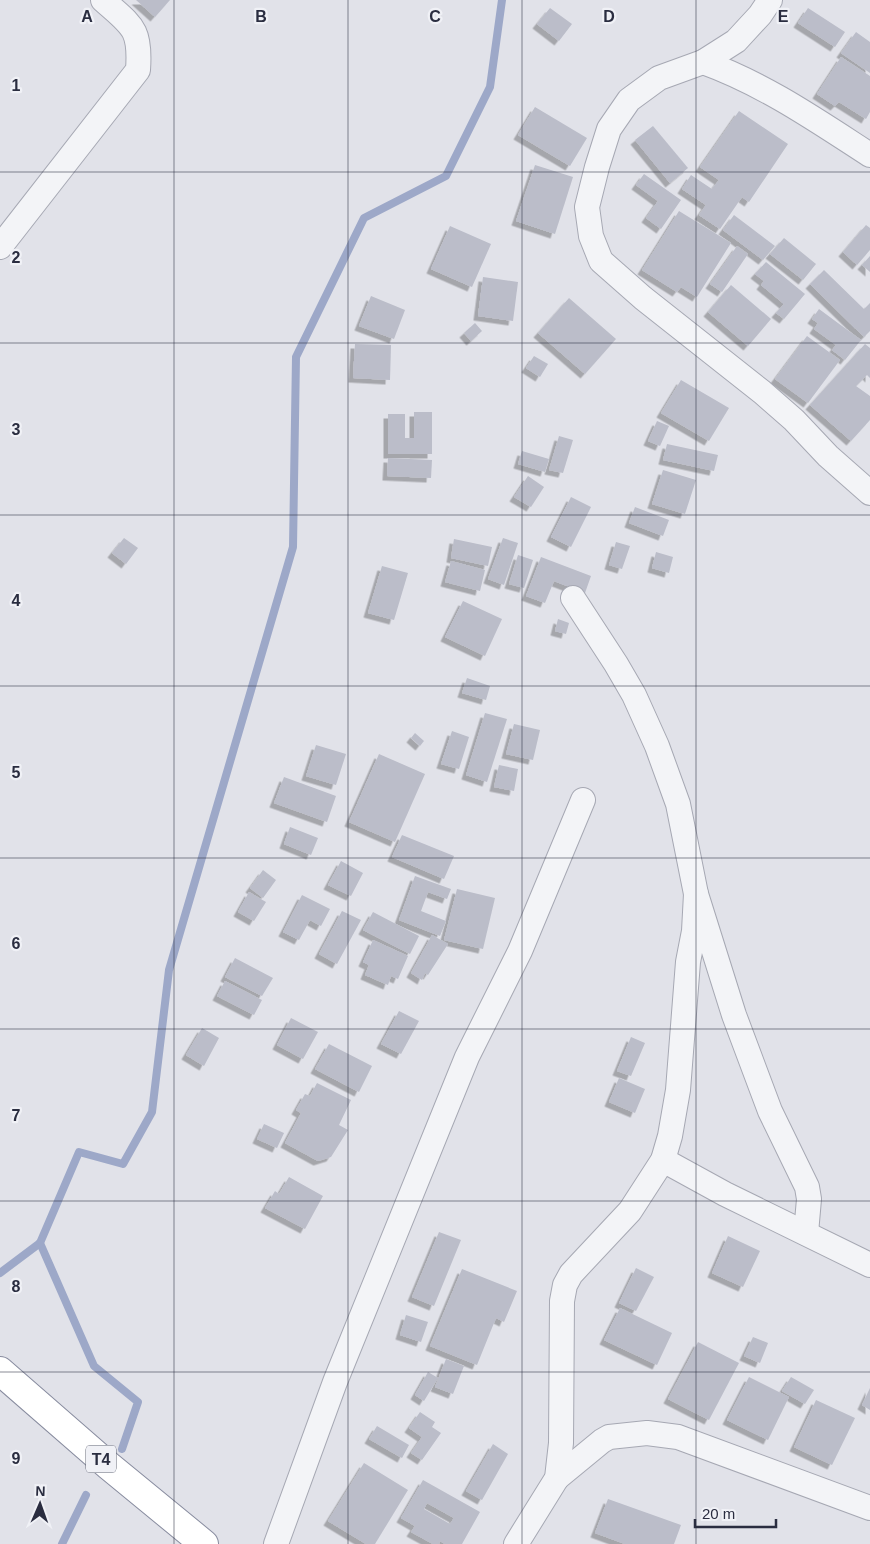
<svg xmlns="http://www.w3.org/2000/svg" width="870" height="1544" font-family="Helvetica,sans-serif">
  <style>
    .lines { fill: none; stroke-linecap: round; stroke-linejoin: round }
    .stream { stroke: #9da8c8; stroke-width: 8 }
    .building { fill: #bbbdc9; fill-rule: evenodd; filter: url(#shadow) }
    .minor-casing { stroke: #a6a8b3; stroke-width: 26 }
    .trunk-casing { stroke: #888c9f; stroke-width: 30 }
    .minor { stroke: #f3f4f7; stroke-width: 24 }
    .trunk { stroke: #fff; stroke-width: 28 }
    .grid { fill: none; stroke: #2a2d40; stroke-width: 1; stroke-opacity: 0.55 }
    .labels { text-anchor: middle; stroke-width: 4.5; stroke-linejoin: round; paint-order: stroke }
    .shield { fill: #f0f1f6; stroke: #656877; stroke-width: 1 }
    .shield-label { font-size: 16px; font-weight: bold; fill: #2a2d40 }
    .grid-label { font-size: 16px; text-anchor: middle; font-weight: bold; fill: #2a2d40; stroke: #f0f1f6; stroke-width: 4.5; stroke-linejoin: round; paint-order: stroke }
  </style>
  <defs>
    <filter id="shadow"><feDropShadow dx="-4.5" dy="4.5" stdDeviation="0" flood-color="#0004"/></filter>
  </defs>
  <rect width="100%" height="100%" fill="#e1e2e9"/>
  <g class="lines">
    <g class="stream">
      <path d="M40,1243L94,1366L138,1402L122,1449"/>
      <path d="M0,1273L40,1243L79,1152L123,1164L152,1112L169,970L293,547L296,357L364,218L446,176L490,87L502,0"/>
      <path d="M62,1544L86,1495"/>
    </g>
  </g>
  <g class="building">
    <path d="M136,0H170L155,17Z"/>
    <path d="M550,8L572,24L559,41L537,24Z"/>
    <path d="M808,8L845,32L835,47L798,23Z"/>
    <path d="M856,32L870,42V73L841,53Z"/>
    <path d="M841,57L870,76V112L866,119L839,102L835,106L817,94Z"/>
    <path d="M535,107L587,138L570,166L518,135Z"/>
    <path d="M739,111L788,144L749,202L742,197L720,229L699,215L706,205L682,189L691,175L712,189L719,180L700,167Z"/>
    <path d="M653,126L688,168L670,183L635,140Z"/>
    <path d="M535,165L573,177L555,234L516,221Z"/>
    <path d="M644,174L681,200L661,229L646,218L658,201L636,185Z"/>
    <path d="M679,211L731,243L697,297L681,287L677,292L642,270Z"/>
    <path d="M734,215L775,246L763,260L723,230Z"/>
    <path d="M866,225L870,228V250L857,265L843,252Z"/>
    <path d="M450,226L491,244L472,287L431,269Z"/>
    <path d="M784,238L816,264L803,280L770,254Z"/>
    <path d="M737,246L748,254L722,292L710,284Z"/>
    <path d="M870,256V272L862,265Z"/>
    <path d="M766,262L805,294L784,319L776,313L784,304L761,285L764,281L755,274Z"/>
    <path d="M824,270L864,309L870,303V331L864,337L810,284Z"/>
    <path d="M483,277L518,282L513,321L478,316Z"/>
    <path d="M731,285L771,319L748,346L708,312Z"/>
    <path d="M371,296L405,310L394,339L359,326Z"/>
    <path d="M569,298L616,339L585,374L538,333Z"/>
    <path d="M819,309L861,340L845,360L832,350L836,345L814,329L818,323L812,319Z"/>
    <path d="M475,323L482,331L471,341L464,333Z"/>
    <path d="M807,336L840,360L808,403L775,379Z"/>
    <path d="M355,344L391,345L390,380L353,378Z"/>
    <path d="M865,344L870,348V378L867,375L856,386L870,396V420L851,441L810,405Z"/>
    <path d="M534,356L548,364L540,377L526,368Z"/>
    <path d="M681,380L729,408L709,441L661,413Z"/>
    <path d="M414,412H432V454H388V414H405V438H414Z"/>
    <path d="M657,421L669,426L660,446L648,441Z"/>
    <path d="M559,436L573,440L563,473L549,470Z"/>
    <path d="M667,444L718,455L714,471L663,460Z"/>
    <path d="M522,451L549,459L545,472L518,464Z"/>
    <path d="M388,458L432,460L431,478L387,476Z"/>
    <path d="M663,470L696,480L685,514L652,504Z"/>
    <path d="M528,476L544,487L531,507L514,497Z"/>
    <path d="M571,497L591,507L571,547L551,537Z"/>
    <path d="M635,507L669,520L663,536L629,523Z"/>
    <path d="M124,538L138,548L126,564L112,553Z"/>
    <path d="M503,538L518,543L504,585L488,579Z"/>
    <path d="M454,539L492,547L488,566L451,558Z"/>
    <path d="M616,542L630,546L622,569L609,565Z"/>
    <path d="M656,552L673,557L669,573L652,568Z"/>
    <path d="M518,555L533,560L524,588L509,584Z"/>
    <path d="M541,557L591,576L585,593L554,581L545,603L526,596Z"/>
    <path d="M451,561L485,570L480,591L445,582Z"/>
    <path d="M382,566L408,573L394,620L368,613Z"/>
    <path d="M463,601L502,619L485,656L445,637Z"/>
    <path d="M558,619L569,623L566,634L555,631Z"/>
    <path d="M467,678L490,686L486,700L462,693Z"/>
    <path d="M485,713L507,719L487,782L466,775Z"/>
    <path d="M514,724L540,730L533,760L506,754Z"/>
    <path d="M452,731L469,737L459,769L441,764Z"/>
    <path d="M415,733L424,741L420,746L411,738Z"/>
    <path d="M316,745L346,754L336,785L306,776Z"/>
    <path d="M379,754L425,774L395,842L349,822Z"/>
    <path d="M499,765L518,769L514,791L494,787Z"/>
    <path d="M284,777L336,796L327,822L274,803Z"/>
    <path d="M290,827L318,838L311,855L284,844Z"/>
    <path d="M402,835L454,856L444,879L392,857Z"/>
    <path d="M341,861L363,873L351,896L328,885Z"/>
    <path d="M263,870L276,880L263,898L250,888Z"/>
    <path d="M415,876L451,889L447,899L428,892L421,911L446,921L440,936L399,920Z"/>
    <path d="M457,889L495,898L483,949L444,940Z"/>
    <path d="M249,892L266,902L254,921L238,912Z"/>
    <path d="M302,895L330,909L321,926L310,920L299,940L283,932Z"/>
    <path d="M342,911L361,920L337,964L319,954Z"/>
    <path d="M373,912L419,936L410,954L363,930Z"/>
    <path d="M432,935L448,944L428,975L425,973L422,980L411,973Z"/>
    <path d="M373,940L408,956L398,979L391,976L388,985L365,975L369,965L363,962Z"/>
    <path d="M235,958L273,978L262,996L225,977Z"/>
    <path d="M225,981L262,1000L254,1015L217,996Z"/>
    <path d="M399,1011L419,1021L401,1054L381,1044Z"/>
    <path d="M291,1018L318,1032L303,1059L277,1045Z"/>
    <path d="M202,1028L219,1038L204,1066L186,1055Z"/>
    <path d="M631,1037L645,1043L631,1076L617,1071Z"/>
    <path d="M329,1044L372,1066L359,1092L315,1069Z"/>
    <path d="M619,1078L645,1089L635,1113L609,1102Z"/>
    <path d="M317,1083L351,1100L339,1125L348,1130L331,1157L318,1161L285,1143L301,1113L296,1110L305,1094L310,1096Z"/>
    <path d="M264,1124L284,1133L277,1148L257,1139Z"/>
    <path d="M289,1177L323,1196L305,1229L265,1208L275,1191L279,1194Z"/>
    <path d="M439,1232L461,1240L434,1306L412,1297Z"/>
    <path d="M728,1236L760,1251L743,1287L712,1273Z"/>
    <path d="M636,1268L654,1277L636,1311L619,1303Z"/>
    <path d="M462,1269L517,1291L504,1322L496,1318L477,1365L430,1346Z"/>
    <path d="M620,1308L672,1333L657,1365L604,1340Z"/>
    <path d="M406,1315L428,1322L421,1342L400,1335Z"/>
    <path d="M753,1337L768,1343L760,1363L744,1356Z"/>
    <path d="M698,1342L739,1363L709,1420L668,1399Z"/>
    <path d="M446,1359L464,1366L453,1394L435,1387Z"/>
    <path d="M428,1372L438,1378L424,1401L415,1395Z"/>
    <path d="M749,1377L789,1397L768,1440L727,1420Z"/>
    <path d="M791,1377L814,1390L805,1404L782,1391Z"/>
    <path d="M870,1388V1410L862,1405Z"/>
    <path d="M816,1400L855,1418L832,1465L794,1447Z"/>
    <path d="M420,1412L435,1422L432,1427L441,1433L422,1460L411,1453L422,1437L409,1428Z"/>
    <path d="M377,1426L409,1445L402,1458L369,1439Z"/>
    <path d="M493,1444L508,1454L482,1500L466,1491Z"/>
    <path d="M364,1463L408,1490L375,1544H366L328,1521Z"/>
    <path d="M423,1480L480,1512L462,1544H445L440,1541L439,1544H433L411,1532L415,1526L401,1518ZM427,1503L454,1518L450,1524L424,1509Z"/>
    <path d="M608,1499L681,1525L674,1544H625L595,1533Z"/>
  </g>
  <g class="lines">
    <g class="minor-casing">
      <g id="minor">
        <path d="M770,0L760,15L736,41L703,62L659,78L629,100L609,129L597,167L587,207L591,236L601,261L643,298L762,392L794,420L828,456L870,493"/>
        <path d="M703,62C764,84 816,120 870,155"/>
        <path d="M0,247L138,70C141,28 132,26 103,0"/>
        <path d="M573,598L616,664L634,695L657,746L678,804L696,894L734,1015L770,1111L807,1187L809,1199L806,1233"/>
        <path d="M663,1160L725,1194L870,1265"/>
        <path d="M557,1478L602,1441L609,1437L647,1433L678,1437L870,1508"/>
        <path d="M276,1544L335,1382L467,1057L520,951L583,800"/>
        <path d="M516,1544L557,1478L561,1443L562,1301L565,1285L571,1274L630,1211L663,1160L670,1136L678,1090L688,962L694,931L696,894"/>
      </g>
    </g>
    <g class="trunk-casing">
      <path id="trunk" d="M0,1371L109,1466L204,1544"/>
    </g>
    <use href="#minor" class="minor"/>
    <use href="#trunk" class="trunk"/>
  </g>
  <path class="grid" d="M174,0V1544M348,0V1544M522,0V1544M696,0V1544M0,172H870M0,343H870M0,515H870M0,686H870M0,858H870M0,1029H870M0,1201H870M0,1372H870"/>
  <g class="labels">
    <rect class="shield" x="86" y="1445.5" width="30" height="27" rx="4"/>
    <g class="shield-label">
      <text x="101" y="1465">T4</text>
    </g>
  </g>
  <g class="grid-label">
    <text x="87" y="22">A</text>
    <text x="261" y="22">B</text>
    <text x="435" y="22">C</text>
    <text x="609" y="22">D</text>
    <text x="783" y="22">E</text>
    <text x="16" y="91">1</text>
    <text x="16" y="263">2</text>
    <text x="16" y="435">3</text>
    <text x="16" y="606">4</text>
    <text x="16" y="778">5</text>
    <text x="16" y="949">6</text>
    <text x="16" y="1121">7</text>
    <text x="16" y="1292">8</text>
    <text x="16" y="1464">9</text>
  </g>
  <g transform="translate(40 1504) rotate(2)" stroke="#f0f1f6" stroke-width="4" paint-order="stroke">
  <path d="M0-4L9 19L0 12L-9 19Z" fill="#2a2d40"/>
  <text y="-8" font-size="14" font-weight="bold" text-anchor="middle" fill="#2a2d40">N</text>
  </g>
  <path d="M695 1519v8h81v-8" fill="none" stroke="#2a2d40" stroke-width="2.5"/>
  <text x="702" y="1519" font-size="15" fill="#2a2d40" stroke="#f0f1f6" stroke-width="4" paint-order="stroke">20 m</text>
</svg>
